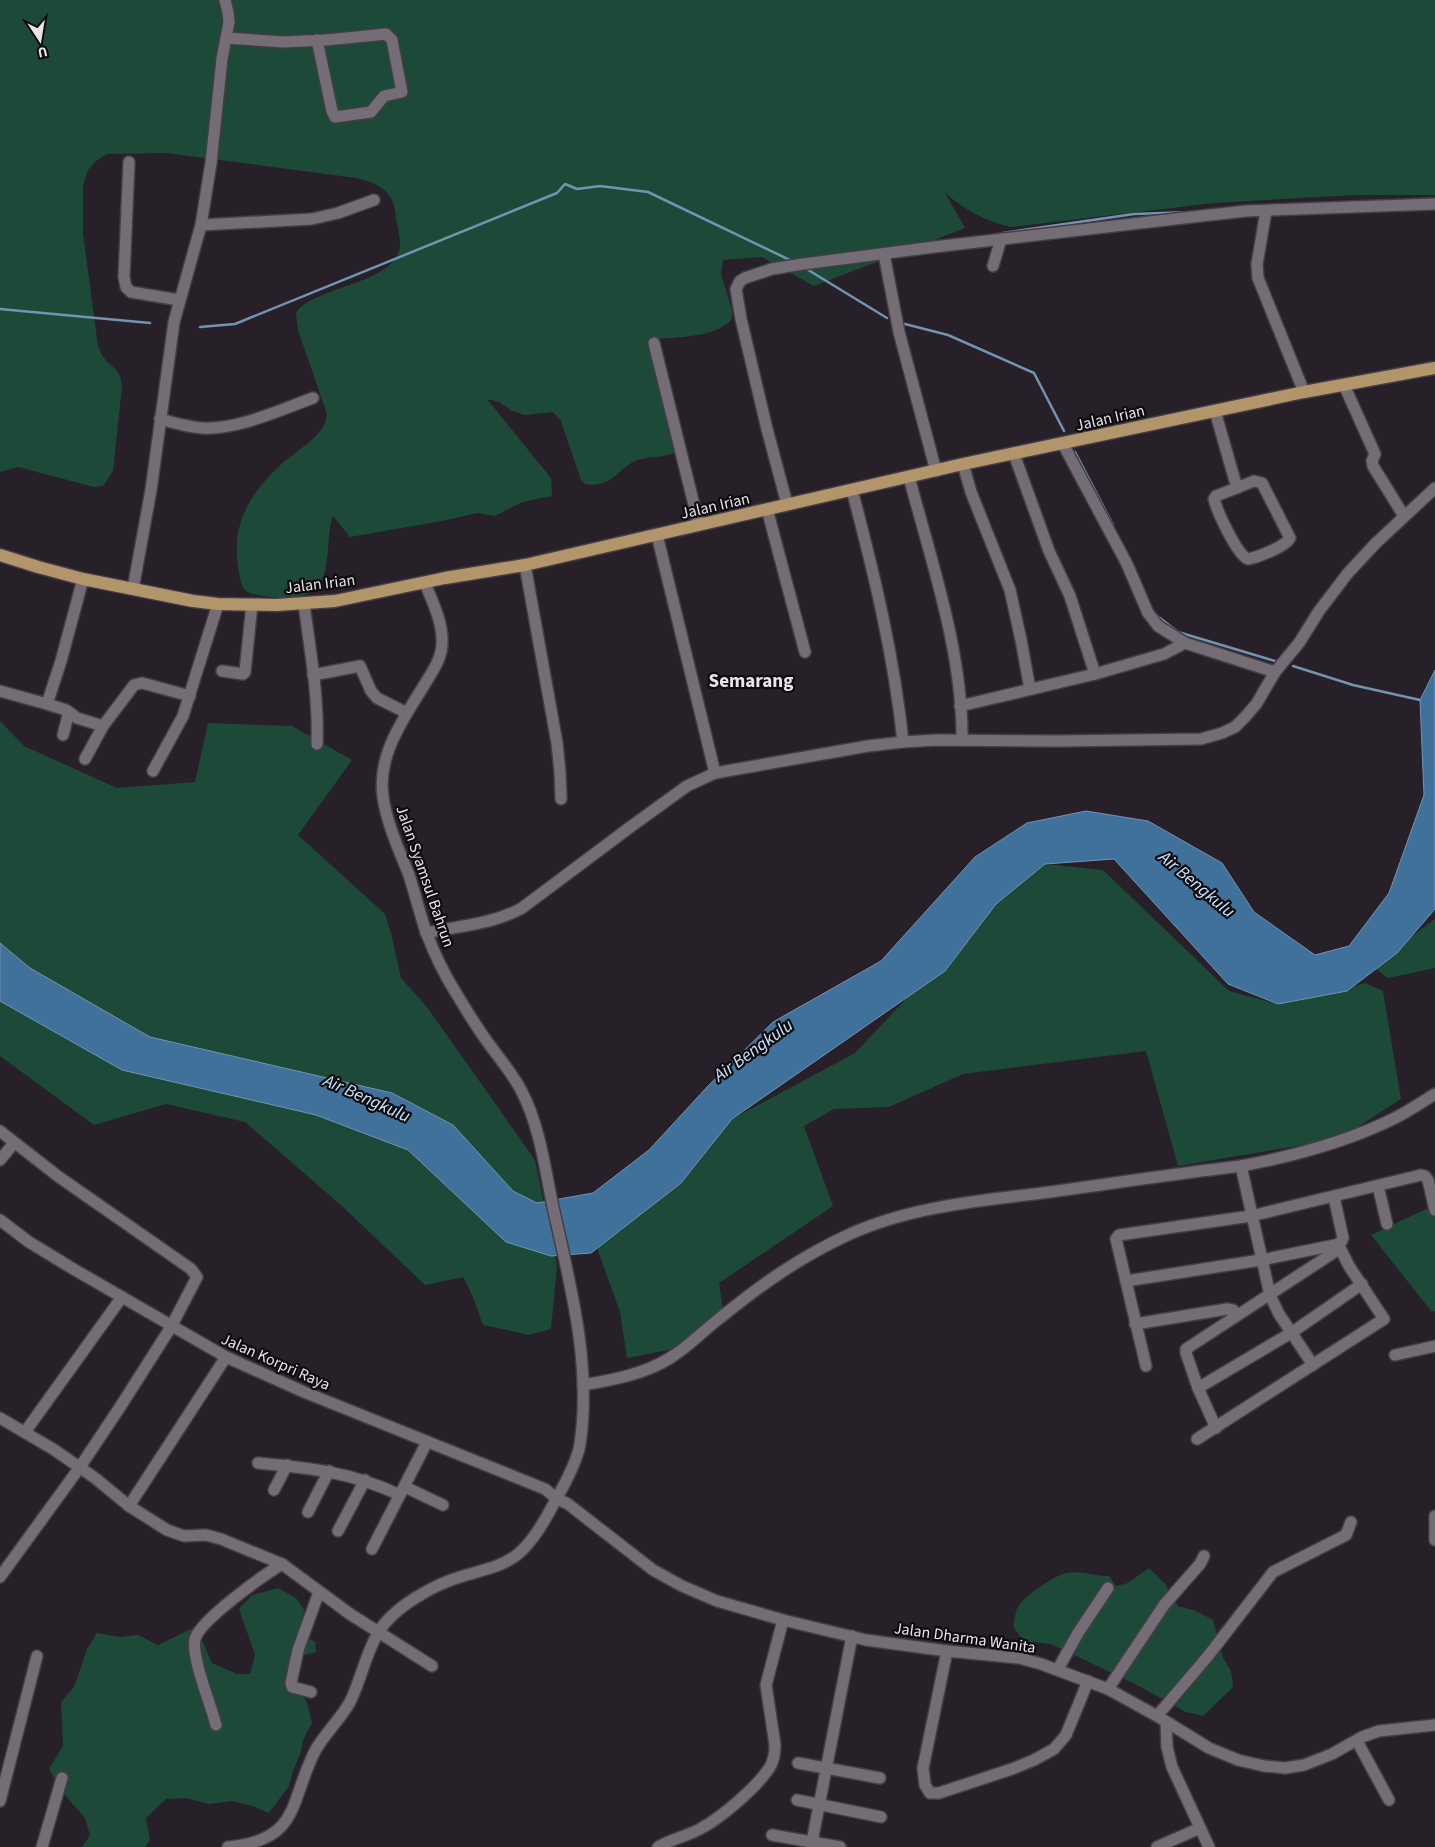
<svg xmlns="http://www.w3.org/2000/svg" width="1435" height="1847" font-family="'Source Sans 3',sans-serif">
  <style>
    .green { fill: #1d4938 }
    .water { fill: #40719a; stroke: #7294b2 }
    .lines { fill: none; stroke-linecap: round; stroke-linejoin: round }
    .stream { stroke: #7294b2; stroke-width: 2.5 }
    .minor-casing { stroke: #433e45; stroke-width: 14 }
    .major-casing { stroke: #433e45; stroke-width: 15 }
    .minor { stroke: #756d76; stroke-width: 11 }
    .major { stroke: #b3956c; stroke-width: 12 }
    .labels { text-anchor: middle; stroke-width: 4.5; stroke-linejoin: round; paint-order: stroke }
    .street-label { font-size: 16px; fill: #e8e4e9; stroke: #0e0b0e }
    .water-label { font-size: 18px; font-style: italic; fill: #c9e5fe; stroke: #0e0b0e }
    .quarter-label { font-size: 19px; font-weight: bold; fill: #e8e4e9; stroke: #0e0b0e }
  </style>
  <rect width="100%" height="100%" fill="#272028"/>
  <g class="green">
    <path d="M0,0H1435V195H1355L1214,203L1011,227C987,222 963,209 945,193L965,228L814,286L762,257L723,260L721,274L732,310V319C718,335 691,336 671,338C663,339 656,337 649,343L678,451C665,459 647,455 633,462C615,472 611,488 585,484L581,480L561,421L553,412L525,415L512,411L499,402L487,399L551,478L552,496L522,502L495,516L477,513L442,521L350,537L333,516C325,537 332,573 316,589C312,592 303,596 298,597C289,599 253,597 246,591C238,585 236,550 237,540C240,508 262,481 285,461C296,452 319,437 324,425C326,422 326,417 327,414L298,330L296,313C315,285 392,286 400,247C401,239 397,226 396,217C395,212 395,206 393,202C386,186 371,182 356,178L166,153L107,154L96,161L88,170L83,185V234L98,346C100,349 101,354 103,357C113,369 120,368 122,386L113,471L103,486L94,487L18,467L0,472Z"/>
    <path d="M0,721L24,746L117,788L195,782L208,723L292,726L352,760L298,835L385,914L391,933L401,978L427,1007L535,1160L557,1266L551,1329L529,1335L483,1325L472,1295L463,1277L425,1285L343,1207L245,1122L166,1104L94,1125L0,1056Z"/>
    <path d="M1045,864L1103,870L1229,991L1278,1004L1339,991L1365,983L1383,991L1401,1099L1339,1139L1178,1166L1146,1051L963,1074L889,1107L834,1109L804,1126L833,1206L719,1283L723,1310L674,1349L627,1358L620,1312L596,1245L622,1230L638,1198L681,1183L732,1119L855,1053L996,904Z"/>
    <path d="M1435,919V968L1388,978L1372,966Z"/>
    <path d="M1428,1208L1435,1212V1311L1432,1312L1371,1235Z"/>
    <path d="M1149,1568L1165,1584L1178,1606L1196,1611L1213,1620L1223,1658L1231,1671L1233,1687L1203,1716L1186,1712L1135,1684L1051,1644L1023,1641L1013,1626C1015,1620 1015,1612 1018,1607C1026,1595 1052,1577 1066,1573C1080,1570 1095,1576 1109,1576L1116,1586L1128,1583Z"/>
    <path d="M278,1588L296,1598L304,1609L300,1633L315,1642L316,1652L296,1657L297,1688L307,1702L312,1723L303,1740L301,1752L293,1771L289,1786L269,1813L253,1806L232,1801L209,1804L186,1798L166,1799L146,1818L150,1840L145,1847H82L90,1835L85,1818L64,1794L49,1769L63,1746L61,1702L74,1687L87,1649L97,1633L120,1637L138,1635L158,1645L191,1629L203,1642L212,1663L237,1674H250L255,1655L239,1609L252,1595Z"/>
  </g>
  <path class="water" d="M1435,670V909L1397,953L1347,991L1278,1004L1228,984L1114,859L1045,864L996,904L945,971L732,1119L681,1183L591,1253L551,1256L506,1242L408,1150L316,1115L122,1070L0,1001V943L30,968L150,1037L392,1093L453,1125L513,1191L537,1203L593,1193L649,1150L708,1086L773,1022L881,961L975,857L1027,823L1086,811L1148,821L1222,863L1254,912L1315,955L1349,946L1389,893L1424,795L1420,700Z"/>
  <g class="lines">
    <g class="stream">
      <path d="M1003,233L1134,214L1191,212"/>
      <path d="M805,268L887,318"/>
      <path d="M0,309L150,323"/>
      <path d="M901,323L948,335L1034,373L1064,431"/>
      <path d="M200,327L235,324L557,193L565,184L577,189L600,186L648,192L794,262"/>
      <path d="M1075,452L1113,525"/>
      <path d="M1156,615L1178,632L1275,661"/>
      <path d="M1293,666L1353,685L1420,700"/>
    </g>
    <g class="minor-casing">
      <g id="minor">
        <path d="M226,38L284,42L326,40L386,34L392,40L402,92L384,96L371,112L335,117L332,111L317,40"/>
        <path d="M129,162L124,277L126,287L131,292L179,300"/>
        <path d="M1266,211L1257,264L1258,278L1304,392"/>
        <path d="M201,225L312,219L338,213L374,200"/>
        <path d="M884,254L899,332L936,471"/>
        <path d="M993,266L1001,239"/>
        <path d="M654,343L699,525"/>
        <path d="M1344,385L1375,454L1372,461L1373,466L1404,516"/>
        <path d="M1215,411L1237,488"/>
        <path d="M160,419C174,423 188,427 202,428C237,430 280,410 313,398"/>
        <path d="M1063,444L1127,564L1148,613L1158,626L1185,643L1275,672"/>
        <path d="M1014,454L1049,551L1070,596L1095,674"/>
        <path d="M963,464L971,492L1010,590L1021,640L1030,689"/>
        <path d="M909,477C931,560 963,653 962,740"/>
        <path d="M1254,481L1262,483L1290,538C1285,547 1258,557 1248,559C1237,555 1217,511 1214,499L1216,496Z"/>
        <path d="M852,490C874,573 894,656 903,742"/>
        <path d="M787,504L767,429L741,319L736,289L740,281L745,278L772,269L803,264L934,247L1201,216L1246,211L1435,204"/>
        <path d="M767,509L805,652"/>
        <path d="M657,535L715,773"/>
        <path d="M525,565L557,743L560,772L561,799"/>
        <path d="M133,589L151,490L174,322L201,225L211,163L222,59L229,22L228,12L225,0"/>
        <path d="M304,604C310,650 319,698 317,744"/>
        <path d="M222,671L243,674L245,672L252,604"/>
        <path d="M313,675L360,666L371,691L377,698L407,713"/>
        <path d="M0,691L47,704L66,710L77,718L103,726"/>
        <path d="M47,704L61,661L83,579"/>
        <path d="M960,706L1095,674L1164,654L1185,643"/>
        <path d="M63,735L69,712"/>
        <path d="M85,759L103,726L134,685L142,683L190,696"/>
        <path d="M153,771L183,716L218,604"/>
        <path d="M426,933C458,926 494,924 522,908L629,828L687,786L715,773L868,746L903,742L936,740L1058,741L1201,739L1222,733L1235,727L1246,716L1257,703L1275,672L1299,643L1319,611L1348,573L1376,543L1435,488"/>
        <path d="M0,1131L59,1177L191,1269L197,1277L171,1327L122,1404L80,1467L0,1577"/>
        <path d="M0,1160L14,1143"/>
        <path d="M1241,1166L1270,1295L1279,1314L1313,1365"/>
        <path d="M1378,1186L1387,1224"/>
        <path d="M0,1220L29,1242L75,1270L226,1357L304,1392L545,1489L556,1498L568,1504L653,1570L682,1586L717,1601L783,1620L866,1640L947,1651L1019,1658L1041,1664L1108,1689L1157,1716L1209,1748L1238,1760L1264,1766L1285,1768L1304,1765L1332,1754L1362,1737L1379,1731L1435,1725"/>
        <path d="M1126,1281L1261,1260L1340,1244L1343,1238L1334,1197"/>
        <path d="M1135,1324L1227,1309L1233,1310L1237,1315"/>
        <path d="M1395,1355L1435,1346"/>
        <path d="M1146,1366L1117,1243L1116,1239L1119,1235L1251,1216L1421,1175L1425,1176L1428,1180L1435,1210"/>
        <path d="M583,1385C612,1380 645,1374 670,1358C688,1347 703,1331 720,1318C762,1284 800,1257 850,1234C910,1207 977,1201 1042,1193C1108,1184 1174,1174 1241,1166C1294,1156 1347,1142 1395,1118C1409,1111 1422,1102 1435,1094"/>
        <path d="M1198,1388L1291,1333L1362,1284"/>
        <path d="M0,1418L53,1449L95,1478L129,1506L167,1530L184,1536L206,1535L221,1539L282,1564L350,1614L432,1666"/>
        <path d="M1216,1428L1198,1388L1186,1353V1349L1339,1249"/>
        <path d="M25,1432L122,1297"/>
        <path d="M1197,1439L1384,1319L1349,1266L1338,1244"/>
        <path d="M258,1463C310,1468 351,1472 400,1495"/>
        <path d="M405,1487L443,1505"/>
        <path d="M274,1490L287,1465"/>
        <path d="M129,1506L226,1357"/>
        <path d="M308,1512L329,1471"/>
        <path d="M1435,1516V1540"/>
        <path d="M338,1531L365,1480"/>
        <path d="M372,1549L427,1442"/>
        <path d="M947,1651L923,1768L925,1785L930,1793H939L1012,1769L1034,1760L1054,1749L1066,1735L1088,1681"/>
        <path d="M1058,1669L1078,1633L1108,1588"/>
        <path d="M1108,1689L1164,1605L1200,1564L1204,1556"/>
        <path d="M311,1692L292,1687L291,1683L298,1650L319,1592"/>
        <path d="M1157,1716L1208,1656L1273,1572L1346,1535L1351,1522"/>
        <path d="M1166,1722L1167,1747L1172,1767L1209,1847"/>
        <path d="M216,1725C211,1705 191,1657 195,1639C200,1620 264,1575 282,1564"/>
        <path d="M1357,1741L1389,1800"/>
        <path d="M798,1763L880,1778"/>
        <path d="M797,1800L881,1817"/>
        <path d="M0,1801L37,1656"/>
        <path d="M772,1835L840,1847"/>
        <path d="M42,1847L62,1778"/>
        <path d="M228,1847C301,1840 289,1802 315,1751C325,1733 340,1720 350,1702C361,1680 365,1655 378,1633C393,1607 435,1584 463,1576C482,1570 502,1567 518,1554C538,1537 551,1508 564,1485C570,1473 578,1458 580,1444C592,1365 570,1284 553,1207C545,1169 540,1127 522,1092C512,1072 497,1056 484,1037C474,1023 465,1008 456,993C444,974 434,953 426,932C420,914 415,894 409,875C399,850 387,824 383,797C377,756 402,721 423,687C432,672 443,658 442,640C442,620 432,601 425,583"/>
        <path d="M658,1847C672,1839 687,1836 700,1829C721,1818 757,1787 770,1767C774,1760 775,1753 775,1745L766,1685L783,1620"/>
        <path d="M811,1847L852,1636"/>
        <path d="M1157,1847L1200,1828"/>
      </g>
    </g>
    <g class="major-casing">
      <path id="major" d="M0,555L38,567L83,579L193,601L218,604L276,605L335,601L445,578L525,565L963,464L1304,392L1435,368"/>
    </g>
    <use href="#minor" class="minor"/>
    <use href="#major" class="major"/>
  </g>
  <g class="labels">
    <g class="street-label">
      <text transform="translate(1110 417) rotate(-13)" y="6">Jalan Irian</text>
      <text transform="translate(715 505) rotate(-13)" y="6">Jalan Irian</text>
      <text transform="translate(320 583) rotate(-7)" y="6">Jalan Irian</text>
      <text transform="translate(426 876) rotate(71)" y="6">Jalan Syamsul Bahrun</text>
      <text transform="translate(276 1361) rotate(24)" y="6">Jalan Korpri Raya</text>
      <text transform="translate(965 1637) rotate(8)" y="6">Jalan Dharma Wanita</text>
    </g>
    <g class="water-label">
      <text transform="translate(1197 884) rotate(40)" y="6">Air Bengkulu</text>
      <text transform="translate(753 1050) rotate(-36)" y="6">Air Bengkulu</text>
      <text transform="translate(367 1098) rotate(24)" y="6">Air Bengkulu</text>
    </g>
    <g class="quarter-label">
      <text x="751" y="687">Semarang</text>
    </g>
  </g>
  <g transform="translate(40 40) rotate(168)" stroke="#0e0b0e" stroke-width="4" paint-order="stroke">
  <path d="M0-4L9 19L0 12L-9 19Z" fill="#e8e4e9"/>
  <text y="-8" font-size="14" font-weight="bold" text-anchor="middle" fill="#e8e4e9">U</text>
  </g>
</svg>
